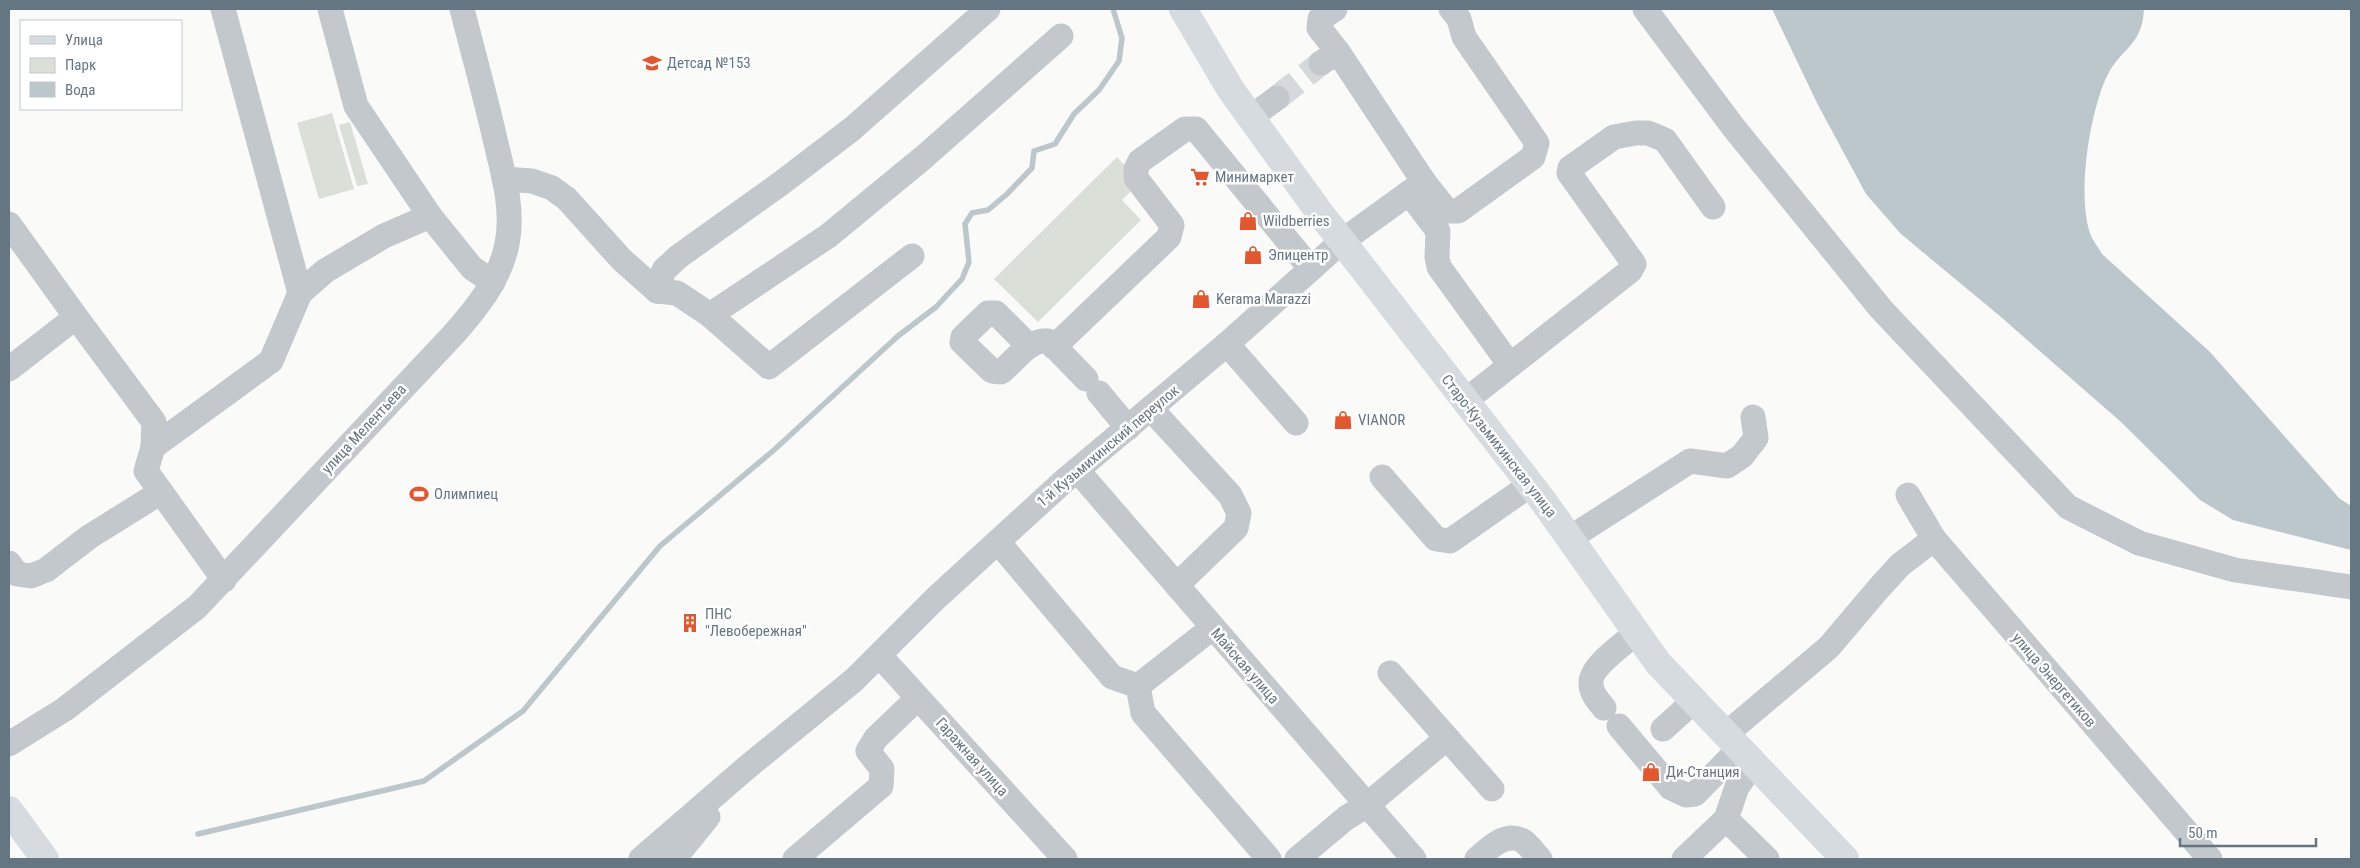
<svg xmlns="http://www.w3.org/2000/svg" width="2360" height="868" font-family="'Roboto Condensed',sans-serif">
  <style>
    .green { fill: #dadfd7 }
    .water { fill: #bbc7cb }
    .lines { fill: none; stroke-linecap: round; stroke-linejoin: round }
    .stream { stroke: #bbc7cb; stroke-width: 5.5 }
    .minor-tunnel { stroke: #d5d9db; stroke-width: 25; stroke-dasharray: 25 12; stroke-linecap: butt }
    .minor { stroke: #c3c8cc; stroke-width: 25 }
    .major { stroke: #d6dbdf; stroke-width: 28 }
    .labels { text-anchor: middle; stroke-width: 5; stroke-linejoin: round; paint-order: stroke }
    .poi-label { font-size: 15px; fill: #657683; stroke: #fff; text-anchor: start }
    .street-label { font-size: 15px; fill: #657683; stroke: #fff }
  </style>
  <rect width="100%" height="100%" fill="#fafaf8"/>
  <g class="green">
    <path d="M332,113L354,189L319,199L297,123Z"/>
    <path d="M350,122L368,184L357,186L339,125Z"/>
    <path d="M1117,157L1129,170L1123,176L1134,188L1122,200L1141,220L1038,322L994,279Z"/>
  </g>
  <path class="water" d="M1772,9H2144C2142,46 2123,46 2108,74C2090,109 2075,201 2092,238C2095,243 2099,249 2102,254L2210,352L2339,498L2351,506V550L2233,520L2200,500L2121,422L2001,317L1901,234L1866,194L1818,105Z"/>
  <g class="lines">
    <path class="stream" d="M198,834L424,781L523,711L660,546L774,450L898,336L936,307L962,279L969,262L965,224L972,213L988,210L1007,194L1032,168L1034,151L1055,144L1074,114L1099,90L1119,61L1122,38L1113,9"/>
    <path class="minor-tunnel" d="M1277,98L1321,63"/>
    <g class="minor">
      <path d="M223,9L300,293"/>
      <path d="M330,9L356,106L430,216L472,268L493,282"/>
      <path d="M1645,9L1734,128L1881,309L2068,507L2139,543L2235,570L2351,587"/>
      <path d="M1321,63L1338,52L1319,28L1320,19L1335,9"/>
      <path d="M1251,117L1277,98"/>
      <path d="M504,179L532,181L552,188L567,199L622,260L657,291L664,270L678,257L780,184L852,129L988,9"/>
      <path d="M1424,182L1447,211H1458L1533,157L1537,143L1464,37L1459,19L1451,9"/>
      <path d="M1409,193L1438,231L1437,257L1439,267L1510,365"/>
      <path d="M9,224L76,317L9,369"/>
      <path d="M657,291L677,293L710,315L828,236L924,157L1061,36"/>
      <path d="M710,315L769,367L912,256"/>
      <path d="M76,317L154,422L153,447L146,471L224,580"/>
      <path d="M1227,344L1296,423"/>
      <path d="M1029,346L996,313H988L963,337L962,342L992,371L1001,372C1015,361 1029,338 1049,341L1086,379"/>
      <path d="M1054,347L1169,237L1172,225L1136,178V169L1140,161L1185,129H1196L1311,269"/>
      <path d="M1099,393L1128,428"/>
      <path d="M1465,401L1630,271L1634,264L1569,173L1570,168L1614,137L1636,133H1648L1665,140L1713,207"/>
      <path d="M1151,409L1230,495L1239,513L1236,528L1177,585"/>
      <path d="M153,447L271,361L300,293L325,271L384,236L430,216"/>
      <path d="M1077,470L1414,859"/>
      <path d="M1382,477L1436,539L1450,541L1530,485"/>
      <path d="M1908,495L1934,539L2210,859"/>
      <path d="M1570,538L1690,461L1727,466L1742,456L1756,438L1753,417"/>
      <path d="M998,542L1112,677L1138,686L1143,713L1269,859"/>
      <path d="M9,563L17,574L31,576L46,570L89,537L161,492"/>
      <path d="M880,656L1065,859"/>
      <path d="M1390,673L1447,738"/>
      <path d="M1138,686L1212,628"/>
      <path d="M1604,708C1598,701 1591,693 1591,684C1589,667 1624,644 1636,633"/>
      <path d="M1619,726L1671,788L1686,795L1695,794L1739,749"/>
      <path d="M1663,729L1694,701"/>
      <path d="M1726,734L1829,647L1879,588L1900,565L1934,539"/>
      <path d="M9,744L65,709L197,607L453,335C476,309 500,280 507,244C514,209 503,173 495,139C485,95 473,52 462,9"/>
      <path d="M1753,764L1737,787L1726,819L1767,859"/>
      <path d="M641,859L745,769L854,680L935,599L1064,481L1227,344L1341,242L1424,182L1338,52"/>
      <path d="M674,859L708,817"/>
      <path d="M795,859L881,786L882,769L868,751L876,738L918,698"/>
      <path d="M1297,859L1346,818L1367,805L1447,738L1492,789"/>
      <path d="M1477,859C1489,848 1506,831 1523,841C1529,845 1535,854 1540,859"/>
      <path d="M1684,859L1726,819"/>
    </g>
    <g class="major">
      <path d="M1183,9L1231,90L1317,209L1544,502L1658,663L1845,859"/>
      <path d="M9,810L45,859"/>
    </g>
  </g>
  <defs>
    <g id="school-bare" transform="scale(1.5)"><path d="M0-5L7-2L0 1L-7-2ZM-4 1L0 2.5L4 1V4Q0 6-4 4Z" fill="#e4572e" stroke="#fff" stroke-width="2.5" paint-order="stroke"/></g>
    <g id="supermarket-bare" transform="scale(1.5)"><path d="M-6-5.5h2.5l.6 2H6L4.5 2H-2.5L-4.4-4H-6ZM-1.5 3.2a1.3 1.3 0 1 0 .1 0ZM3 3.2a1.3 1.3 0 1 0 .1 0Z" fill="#e4572e" stroke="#fff" stroke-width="2.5" paint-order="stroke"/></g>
    <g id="shop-bare" transform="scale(1.5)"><path d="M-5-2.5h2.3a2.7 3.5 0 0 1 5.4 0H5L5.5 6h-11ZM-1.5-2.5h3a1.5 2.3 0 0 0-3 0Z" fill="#e4572e" stroke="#fff" stroke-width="2.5" paint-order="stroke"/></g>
    <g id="stadium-bare" transform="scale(1.5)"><path d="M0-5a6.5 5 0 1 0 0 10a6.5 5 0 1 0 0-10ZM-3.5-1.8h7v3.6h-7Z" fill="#e4572e" stroke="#fff" stroke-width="2.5" paint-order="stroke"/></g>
    <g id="building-bare" transform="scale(1.5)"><path d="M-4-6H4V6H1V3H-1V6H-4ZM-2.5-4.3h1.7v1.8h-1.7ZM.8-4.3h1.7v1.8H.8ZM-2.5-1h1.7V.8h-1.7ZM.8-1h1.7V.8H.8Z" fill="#e4572e" stroke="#fff" stroke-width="2.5" paint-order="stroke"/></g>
  </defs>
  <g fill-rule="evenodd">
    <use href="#school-bare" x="652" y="63"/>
    <use href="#supermarket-bare" x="1200" y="177"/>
    <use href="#shop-bare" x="1248" y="221"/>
    <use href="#shop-bare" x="1253" y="255"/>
    <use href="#shop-bare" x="1201" y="299"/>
    <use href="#shop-bare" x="1343" y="420"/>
    <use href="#stadium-bare" x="419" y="494"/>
    <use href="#building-bare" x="690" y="623"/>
    <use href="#shop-bare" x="1651" y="772"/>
  </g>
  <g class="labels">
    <g class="poi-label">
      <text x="667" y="68">Детсад №153</text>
      <text x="1215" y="182">Минимаркет</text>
      <text x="1263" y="226">Wildberries</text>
      <text x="1268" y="260">Эпицентр</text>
      <text x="1216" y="304">Kerama Marazzi</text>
      <text x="1358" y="425">VIANOR</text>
      <text x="434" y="499">Олимпиец</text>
      <text x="705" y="619">ПНС<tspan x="705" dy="17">"Левобережная"</tspan></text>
      <text x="1666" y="777">Ди-Станция</text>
    </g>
    <g class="street-label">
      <text transform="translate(364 429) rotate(-47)" y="5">улица Мелентьева</text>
      <text transform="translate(1108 446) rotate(-40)" y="5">1-й Кузьмихинский переулок</text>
      <text transform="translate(1499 446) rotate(52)" y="5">Старо-Кузьмихинская улица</text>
      <text transform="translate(1245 666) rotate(49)" y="5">Майская улица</text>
      <text transform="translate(2054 680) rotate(49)" y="5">улица Энергетиков</text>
      <text transform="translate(972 757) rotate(48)" y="5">Гаражная улица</text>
    </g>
  </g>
  <rect width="2360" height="868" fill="none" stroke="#657683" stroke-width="20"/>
  <rect x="20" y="20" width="162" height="90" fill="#ffffff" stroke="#c1c8cd"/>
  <rect x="30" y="36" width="25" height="8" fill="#d6dbdf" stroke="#c1c8cd"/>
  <text x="65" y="45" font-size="15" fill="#657683">Улица</text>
  <rect x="30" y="58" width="25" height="15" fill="#dadfd7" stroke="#c1c8cd"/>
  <text x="65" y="70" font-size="15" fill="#657683">Парк</text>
  <rect x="30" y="82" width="25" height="15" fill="#bbc7cb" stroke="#c1c8cd"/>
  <text x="65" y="95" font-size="15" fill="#657683">Вода</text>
  <path d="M2180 838v8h136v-8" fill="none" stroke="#657683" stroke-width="2.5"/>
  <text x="2188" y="838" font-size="15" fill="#657683" stroke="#ffffff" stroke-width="4" paint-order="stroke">50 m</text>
</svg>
